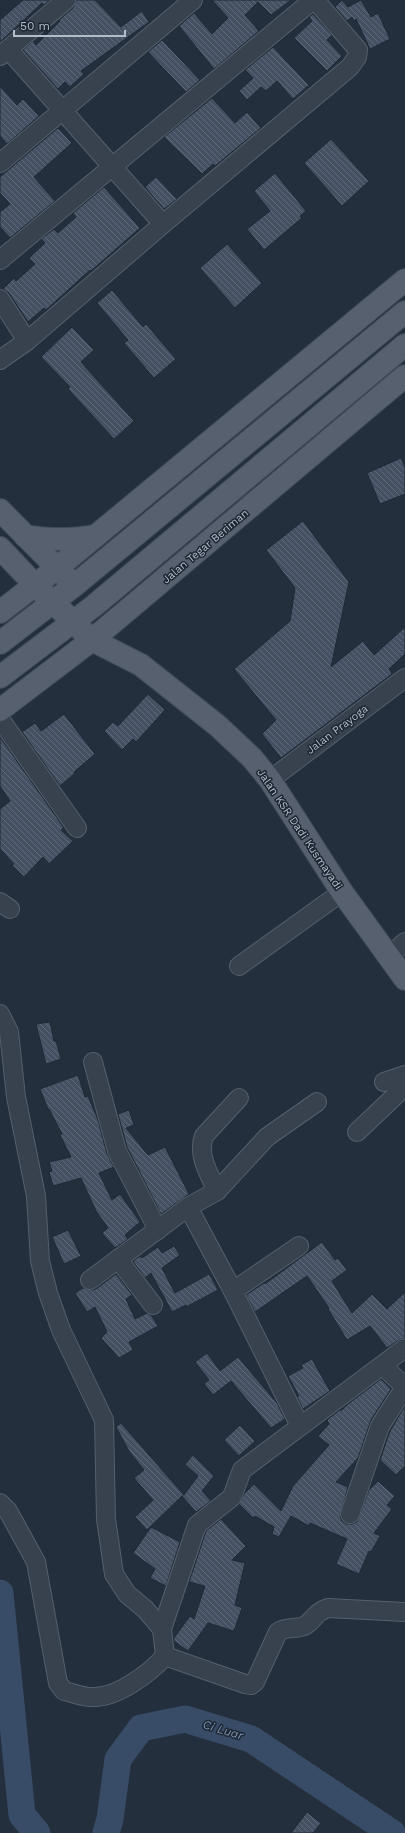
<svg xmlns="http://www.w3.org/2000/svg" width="405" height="1833" font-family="'Work Sans',sans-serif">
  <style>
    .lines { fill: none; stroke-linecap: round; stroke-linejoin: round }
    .river { stroke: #394c67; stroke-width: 27 }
    .building { fill: url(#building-back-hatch); stroke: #1f2835 }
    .minor-casing { stroke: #565f6c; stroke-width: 20 }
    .major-casing { stroke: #414a57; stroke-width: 24 }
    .minor { stroke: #38414e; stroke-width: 18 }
    .major { stroke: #56606e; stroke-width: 22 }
    .labels { text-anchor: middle; stroke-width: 3; stroke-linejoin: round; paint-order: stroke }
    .street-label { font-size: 11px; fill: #b4bcc9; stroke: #1d2633 }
    .water-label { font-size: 12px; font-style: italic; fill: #7c92b1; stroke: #1d2633 }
  </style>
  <defs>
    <pattern id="building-back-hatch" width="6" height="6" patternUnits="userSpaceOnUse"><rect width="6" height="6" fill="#455162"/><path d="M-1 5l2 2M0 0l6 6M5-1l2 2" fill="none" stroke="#5d6877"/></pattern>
  </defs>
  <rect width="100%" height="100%" fill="#242f3e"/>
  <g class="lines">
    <g class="river">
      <path d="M0,1593L22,1815L37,1833"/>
      <path d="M106,1833L110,1819L118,1759L141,1728L185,1719L251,1739L392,1833"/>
    </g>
  </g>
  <g class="building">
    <path d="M23,0H50L44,5L42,3L0,42V20Z"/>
    <path d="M76,0H95L121,27L142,11L149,22L81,71L84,74L70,87L65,82L58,89L23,50L33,41L36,45L60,21L59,20L73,8Z"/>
    <path d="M212,0H291L271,15L258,2L245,15L259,31L214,69L179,26L194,13L212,34L228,18Z"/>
    <path d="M342,0L348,7L361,0L371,17L378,13L390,39L370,49L356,19L354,21L352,17L347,21L335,7Z"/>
    <path d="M313,14L332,35L327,40L342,56L327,71L294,38L312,21L309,17Z"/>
    <path d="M162,40L200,80L186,92L148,52Z"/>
    <path d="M273,47L309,85L293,99L277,81L266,91L261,87L247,100L239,91L253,78L245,70Z"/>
    <path d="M0,86L17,105L23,99L39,116L7,144L0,136Z"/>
    <path d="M212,98L235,123L247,112L261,128L215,166L213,164L202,174L164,137Z"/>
    <path d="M58,128L72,143L34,177L55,201L10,238L0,227V212L10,204L0,193V177Z"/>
    <path d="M331,139L369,181L342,206L304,163Z"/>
    <path d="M275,173L306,211L300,216L302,218L264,250L247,229L270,211L254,191Z"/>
    <path d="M156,177L177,199L164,209L145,187Z"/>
    <path d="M104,187L140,228L91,271L90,270L46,310L44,308L28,322L9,293L3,289L14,278L16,281L35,264L29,258L45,243L41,239L54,229L58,233L76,217L73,213Z"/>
    <path d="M227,244L262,283L235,308L200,268Z"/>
    <path d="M112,290L143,327L146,324L176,359L154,378L124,343L128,340L97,303Z"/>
    <path d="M72,327L94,350L81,362L134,421L114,439L68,389L70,387L41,357Z"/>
    <path d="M401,458L405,467V494L380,504L367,473Z"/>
    <path d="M303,521L349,582L331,667L363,641L374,655L405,627V654L389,669L392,674L281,758L262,734L276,720L234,669L290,621L295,588L266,550Z"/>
    <path d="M148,694L165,710L136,742L133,739L122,750L104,731L113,722L118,726Z"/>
    <path d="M64,714L95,754L74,772L75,773L60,786L22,732L35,723L41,731Z"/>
    <path d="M0,737L64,828L61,830L73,841L49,864L43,857L24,877L12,865L14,864L0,849V809L10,801L0,786Z"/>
    <path d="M50,1022L54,1041H56L61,1059L46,1064L36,1024Z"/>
    <path d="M78,1075L85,1097L88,1096L98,1120L107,1154L114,1167L99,1173L112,1200L120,1194L140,1222L125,1235L128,1239L115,1248L102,1233L108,1228L96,1211L81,1178L53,1186L49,1172L52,1171L49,1162L71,1157L60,1135L62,1134L49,1109H48L40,1089Z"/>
    <path d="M129,1110L134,1125L126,1128L148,1155L165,1147L189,1194L161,1214L127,1147L118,1114Z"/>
    <path d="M68,1230L81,1256L64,1264L52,1237Z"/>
    <path d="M322,1242L335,1260L338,1258L347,1270L332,1281L352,1313L372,1294L387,1309L405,1292V1338L399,1340L387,1348L370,1326L347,1340L328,1309L329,1308L307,1276L255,1312L246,1295L264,1283L265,1284Z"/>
    <path d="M174,1246L180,1255L162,1268L175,1293L209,1274L218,1290L186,1307V1305L172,1312L151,1273L145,1278L133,1261L140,1256L142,1258L158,1247L162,1253Z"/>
    <path d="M116,1274L132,1295L126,1299L135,1319L147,1313L151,1315L158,1326L129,1342L133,1350L119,1358L101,1338L107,1332L95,1307L87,1312L75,1293L83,1288L91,1290L96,1289Z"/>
    <path d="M207,1353L220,1371L238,1357L277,1403L285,1419L271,1428L231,1381L213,1395L204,1384L209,1380L195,1362Z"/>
    <path d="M312,1359L330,1391L303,1409L297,1397L299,1396L288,1376L303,1368L301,1365Z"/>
    <path d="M381,1379L391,1389L371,1420L358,1458L336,1482L348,1487L340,1516L342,1521L347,1524H352L357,1522L369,1490L378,1481L395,1496L387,1505L392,1509L374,1533L380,1536L371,1552L369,1551L359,1574L336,1564L347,1539L310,1523L309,1526L291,1516L279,1537L272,1534L274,1527L255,1516L253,1518L239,1504L244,1494L254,1484L281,1511L293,1486L329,1445L318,1436L329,1424L327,1420L341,1409V1411L348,1404Z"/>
    <path d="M405,1406V1466L396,1475L380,1460L390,1431Z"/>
    <path d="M121,1423L184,1495L198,1476L185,1464L193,1455L214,1476L202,1491L211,1501L196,1512L182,1496L183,1495L147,1530L135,1517L153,1500L134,1478L144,1470L129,1451L116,1427Z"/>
    <path d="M240,1425L255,1441L239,1456L224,1440Z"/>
    <path d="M221,1519L246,1546L232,1560L245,1563L235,1605L242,1608L234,1631L208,1623L188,1651L174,1641V1638L190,1616L194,1619L205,1586L189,1582L206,1531Z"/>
    <path d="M151,1527L180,1542L166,1586L150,1578L155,1569L133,1553Z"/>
    <path d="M307,1812L321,1823L313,1833H291Z"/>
  </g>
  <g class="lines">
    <g class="minor-casing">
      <g id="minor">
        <path d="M8,49L163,224"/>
        <path d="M0,56L66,0"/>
        <path d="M0,163L193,0"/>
        <path d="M0,260L313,0"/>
        <path d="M0,299L27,341"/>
        <path d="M0,360L27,341L163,224L350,67L357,57L358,50L315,0"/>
        <path d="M0,719L77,828"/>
        <path d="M270,780L405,678"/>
        <path d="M0,902L10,909"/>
        <path d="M388,957L405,942"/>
        <path d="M239,966L342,892"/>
        <path d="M0,1014L9,1032L16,1097L36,1196L40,1261L48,1293L61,1330L104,1420L106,1519L114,1574L127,1594L145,1609L162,1629L165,1656L245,1684L251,1685L255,1682L278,1632C286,1626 298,1630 306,1625C316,1618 314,1613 328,1608L405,1612"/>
        <path d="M93,1062L117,1151L158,1230"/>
        <path d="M384,1082L405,1075"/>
        <path d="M357,1132L397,1094L405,1080"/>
        <path d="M217,1191C209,1174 197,1155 204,1136L239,1098"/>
        <path d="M188,1207L233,1291L300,1426"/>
        <path d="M118,1259L153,1305"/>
        <path d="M90,1280L188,1207L217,1191L267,1137L317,1102"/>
        <path d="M233,1291L299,1246"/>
        <path d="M0,1503L8,1511L36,1562L58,1683L64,1691C73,1693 82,1697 91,1697C116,1699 150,1673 165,1656"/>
        <path d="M350,1514L380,1426L405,1387L383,1366"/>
        <path d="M162,1629L197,1525L232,1497L242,1470L405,1348"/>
      </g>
    </g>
    <g class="major-casing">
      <g id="major">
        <path d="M0,510L67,578"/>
        <path d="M25,536C51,540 69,540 95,536"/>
        <path d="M0,548L35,585L92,640L141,665L218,726L252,758L270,780L342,892L405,979"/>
        <path d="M0,612L57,568L405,280"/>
        <path d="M0,643L75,585L405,312"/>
        <path d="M0,677L95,605L405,345"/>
        <path d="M0,710L92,640L405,376"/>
      </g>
    </g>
    <use href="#minor" class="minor"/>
    <use href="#major" class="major"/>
  </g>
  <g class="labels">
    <g class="street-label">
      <text transform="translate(205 546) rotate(-40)" y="4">Jalan Tegar Beriman</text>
      <text transform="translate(337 729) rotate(-37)" y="4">Jalan Prayoga</text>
      <text transform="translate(300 829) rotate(56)" y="4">Jalan KSR Dadi Kusmayadi</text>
    </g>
    <g class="water-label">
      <text transform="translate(223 1730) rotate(17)" y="4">Ci Luar</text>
    </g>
  </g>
  <path d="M14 30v6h111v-6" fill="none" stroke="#b4bcc9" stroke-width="2"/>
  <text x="20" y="30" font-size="12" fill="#b4bcc9" stroke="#1d2633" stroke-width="3" paint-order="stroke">50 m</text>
</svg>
